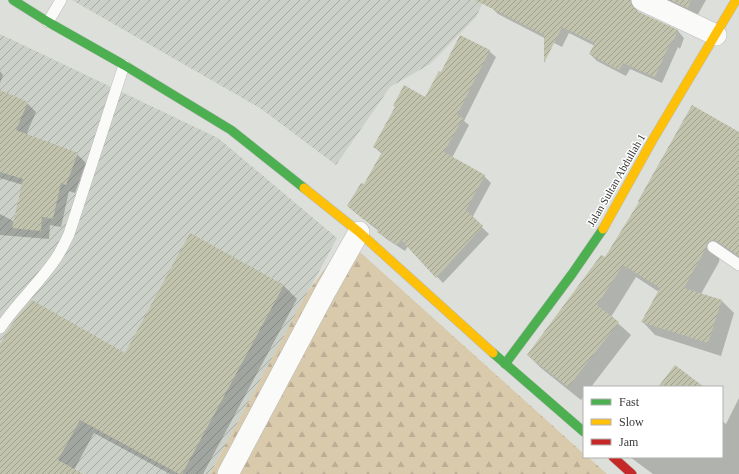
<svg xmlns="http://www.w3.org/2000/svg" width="739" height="474" font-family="Georgia,serif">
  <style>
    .industrial { fill: url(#industrial-furrows) }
    .forest { fill: url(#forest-firs) }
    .shadow { fill: #0003 }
    .building { fill: url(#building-hatch) }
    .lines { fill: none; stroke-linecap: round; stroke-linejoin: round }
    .lane-casing { stroke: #b9bbb8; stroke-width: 12 }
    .street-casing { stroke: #b9bbb8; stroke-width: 22 }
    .fast-casing { stroke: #b9bbb8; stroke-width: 10 }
    .slow-casing { stroke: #b9bbb8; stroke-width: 10 }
    .jam-casing { stroke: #b9bbb8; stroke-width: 10 }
    .lane { stroke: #fafaf9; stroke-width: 11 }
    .street { stroke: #fafaf9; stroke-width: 21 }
    .fast { stroke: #4caf50; stroke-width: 9 }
    .slow { stroke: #ffc107; stroke-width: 9 }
    .jam { stroke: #c62828; stroke-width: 9 }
    .labels { text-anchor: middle; stroke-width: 3; stroke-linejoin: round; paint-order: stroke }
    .street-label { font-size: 11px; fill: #3a3b39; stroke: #fff }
  </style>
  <defs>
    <pattern id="industrial-furrows" width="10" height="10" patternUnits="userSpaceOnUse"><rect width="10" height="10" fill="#cbd0c8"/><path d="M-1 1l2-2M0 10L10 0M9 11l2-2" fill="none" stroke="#a6aaa3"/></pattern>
    <pattern id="forest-firs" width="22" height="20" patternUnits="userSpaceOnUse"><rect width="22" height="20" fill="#d9caab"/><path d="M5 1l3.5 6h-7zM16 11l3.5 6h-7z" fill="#bbae94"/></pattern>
    <pattern id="building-hatch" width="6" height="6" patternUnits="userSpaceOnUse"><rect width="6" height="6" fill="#c2c3ad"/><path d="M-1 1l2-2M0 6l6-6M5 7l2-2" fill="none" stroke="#9fa08e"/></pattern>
  </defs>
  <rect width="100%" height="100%" fill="#dcdfda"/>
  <g class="industrial">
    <path d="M72,0H484L476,17L430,64L390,87L336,165L260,108Z"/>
    <path d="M0,34L218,138L337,238L210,474H0Z"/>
  </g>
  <path class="forest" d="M340,248L361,253L584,454V457H588L607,474H210L307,293Z"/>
  <g class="shadow">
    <path d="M495,0H639L638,2L637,9L638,12L678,31L684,38L680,49L678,47L662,83L630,69L626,76L597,61L590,54L595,46L569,33L562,47L498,14L491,7Z"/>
    <path d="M664,0H706L697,16Z"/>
    <path d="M489,51L496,57L464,121L469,125L452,158L484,176L491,183L472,218L489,234L443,283L408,246L405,251L385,238L379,231L371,225L348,206L364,186L382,154L374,147L426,98L442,74Z"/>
    <path d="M0,71L3,75L0,83Z"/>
    <path d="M0,91L27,103L36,112L26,135L77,154L86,163L75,193L69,191L61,227L50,225L49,239L0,235V214L15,222L23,185L0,178Z"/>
    <path d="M739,133V260L720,256L719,262L701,294L721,300L734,313L721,356L655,335L643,322L659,292L636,277L611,317L631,335L591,387H584V396L581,400L541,368L528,355L605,259Z"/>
    <path d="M283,285L297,299L203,474H170L94,433L74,470L81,474H0V347L125,354Z"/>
    <path d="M739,398V474H653L630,457H722V421L726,424Z"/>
  </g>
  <g class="building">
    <path d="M475,0H630L632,6L637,11L678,30L673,42L671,41L655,77L623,63L619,70L589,54L595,43L562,27L544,63V35Z"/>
    <path d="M670,0H691L688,8Z"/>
    <path d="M460,35L490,50L457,115L463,118L444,152L485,175L466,210L483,226L436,278L401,240L397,245L377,232L379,229L363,219L347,206L361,183L364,184L382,152L373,147L395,107L393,106L404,85L425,97L439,71L441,72Z"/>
    <path d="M0,90L28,102L16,130L78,153L66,185L61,183L53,219L42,217L41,231L12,228L23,179L0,172Z"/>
    <path d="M692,105L739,132V256L717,241L713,240L710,241L707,243L706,248L684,288L722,300L708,343L641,322L660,288L623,265L597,305L619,322L568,387L527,355L601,255L605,257L639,202L638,201Z"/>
    <path d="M190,233L284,285L182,474H179L80,420L58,460L83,474H0V344L12,324L32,300L125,353Z"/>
    <path d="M675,365L704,387H658Z"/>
  </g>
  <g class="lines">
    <g class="lane-casing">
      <g id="lane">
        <path d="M48,22L61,0"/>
        <path d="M713,247L739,265"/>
        <path d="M0,328C16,305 36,286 52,264C59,255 64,245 69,234L124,65"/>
      </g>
    </g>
    <g class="street-casing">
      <g id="street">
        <path d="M642,0L716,35"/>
        <path d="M228,474L325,292L359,232"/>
      </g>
    </g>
    <g class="fast-casing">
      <g id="fast">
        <path d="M13,0L48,22L124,65L231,130L304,188"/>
        <path d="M493,353L584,432"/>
        <path d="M505,364L572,274L603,229"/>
      </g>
    </g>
    <g class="slow-casing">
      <g id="slow">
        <path d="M304,188L359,232L493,353"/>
        <path d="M603,229L652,141L736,0"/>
      </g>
    </g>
    <g class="jam-casing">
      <path id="jam" d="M613,457L632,474"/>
    </g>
    <use href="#lane" class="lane"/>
    <use href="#street" class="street"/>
    <use href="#fast" class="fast"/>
    <use href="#slow" class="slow"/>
    <use href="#jam" class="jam"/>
  </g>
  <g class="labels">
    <g class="street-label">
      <text transform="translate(616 180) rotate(-60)" y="4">Jalan Sultan Abdullah 1</text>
    </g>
  </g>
  <rect x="583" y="386" width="140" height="72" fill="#ffffff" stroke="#b0b1b0"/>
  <rect x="591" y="399" width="20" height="6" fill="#4caf50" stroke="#b0b1b0"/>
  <text x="619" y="406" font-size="12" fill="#3a3b39">Fast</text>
  <rect x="591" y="419" width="20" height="6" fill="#ffc107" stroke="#b0b1b0"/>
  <text x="619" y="426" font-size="12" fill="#3a3b39">Slow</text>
  <rect x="591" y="439" width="20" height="6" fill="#c62828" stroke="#b0b1b0"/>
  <text x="619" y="446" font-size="12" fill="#3a3b39">Jam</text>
</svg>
